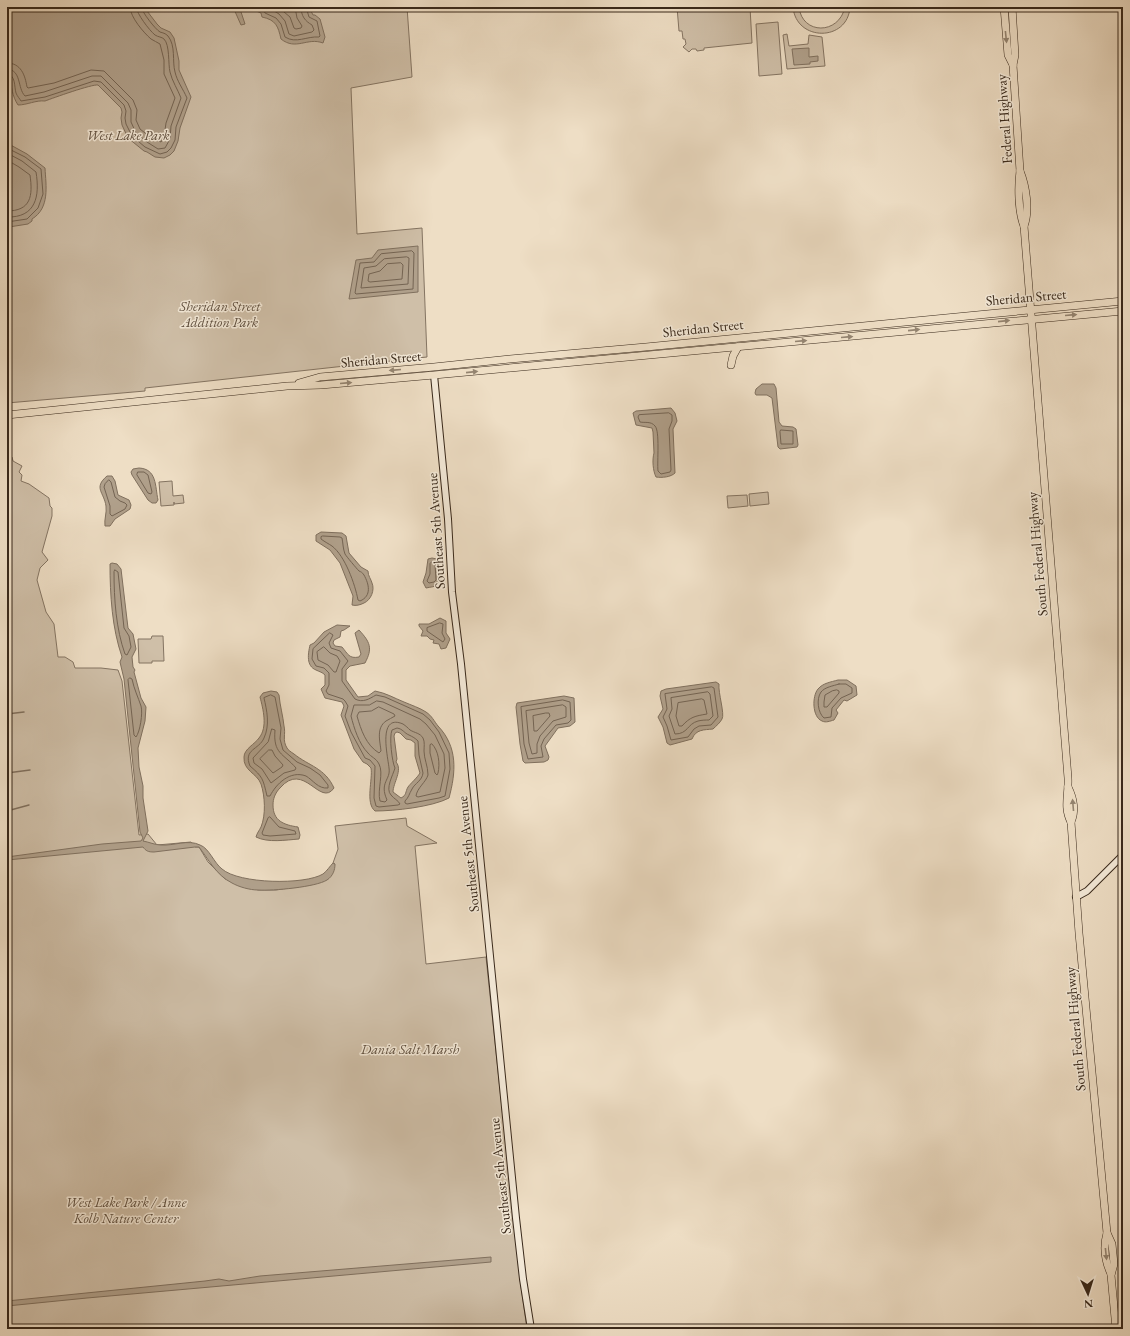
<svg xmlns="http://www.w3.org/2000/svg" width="1130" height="1336" font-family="'EB Garamond',serif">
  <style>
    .green { fill: #cfbfa8; stroke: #847462 }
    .water { fill: #b0a08b; stroke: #80705e; fill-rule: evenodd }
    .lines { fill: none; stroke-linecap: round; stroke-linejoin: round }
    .shore { stroke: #746453; stroke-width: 1 }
    .stream { stroke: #80705e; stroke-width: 1.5 }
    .secondary-casing { stroke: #39291b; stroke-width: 8 }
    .primary-casing { stroke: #39291b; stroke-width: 8 }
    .secondary { stroke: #f4ead9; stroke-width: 6 }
    .primary { stroke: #eedec5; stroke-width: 7 }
    .oneway { fill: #948470 }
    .labels { text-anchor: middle; stroke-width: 3; stroke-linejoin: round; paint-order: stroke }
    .street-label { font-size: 14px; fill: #39291b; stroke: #f4ead9 }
    .park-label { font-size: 14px; font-style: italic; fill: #5e4e3e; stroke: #f4ead9 }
  </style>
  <rect width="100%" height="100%" fill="#eedec5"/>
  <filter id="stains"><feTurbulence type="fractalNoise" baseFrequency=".005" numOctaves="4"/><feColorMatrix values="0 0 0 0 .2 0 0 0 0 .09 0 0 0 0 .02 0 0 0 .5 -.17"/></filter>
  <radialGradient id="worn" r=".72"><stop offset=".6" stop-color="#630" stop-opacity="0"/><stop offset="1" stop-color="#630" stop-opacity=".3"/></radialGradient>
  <g class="green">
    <path d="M7,7H407L412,77L351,88L357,234L422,228L427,357L145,388V391L7,403Z"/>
    <path d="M677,7H750L752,43L704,48V50L697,51L696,49H692L689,52L683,47L686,44L685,39H683L682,31H679Z"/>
    <path d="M793,7H799C802,35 839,35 845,7H850C848,42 796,42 793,7Z"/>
    <path d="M778,22L782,74L759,76L756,24Z"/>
    <path d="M787,34L789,46L808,44L809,35L822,37L825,66L787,69L783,35Z"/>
    <path d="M7,453V457H12L13,461L22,466L19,472L22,475L21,481L29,484L49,498L50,506L52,508V516L42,552L48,560L40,568L37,580L46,612L54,624L58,657H65L73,662L75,668H101L118,670L122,681L139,835L148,834L157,845L191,842L195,847H199L208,862L225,879L258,890H276L315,884L335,864L333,863L338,849L335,826L406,818L407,826L437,843L415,846L426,964L486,957L520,1279L527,1329H7Z"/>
    <path d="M172,481L173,496L183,495L184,503L174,504V502V505L161,506L159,482Z"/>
    <path d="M768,492L769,504L750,506L749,494Z"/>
    <path d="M747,495L748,506L728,508L727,496Z"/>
    <path d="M152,636H163L164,661H152V663H139L138,639H151Z"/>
  </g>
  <g class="water">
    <path d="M7,7H144L157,24L161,28L170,32L174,38L179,61V70L191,97L180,128L178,141L174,151L170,155L164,158L155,157L147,152L144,151L128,138L122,125L121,118L122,112L121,108L98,85C92,84 53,98 45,101C36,100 27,105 18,105C12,96 12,87 9,77Z"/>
    <path d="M233,7H309L313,15H315L320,19L325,37L323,43C307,37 296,51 281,39C278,26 276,20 262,17L261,13L256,11L240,9L245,24L241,25Z"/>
    <path d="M809,48V57L818,56V61L810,62V64L794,65L792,49Z"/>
    <path d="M7,143L27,154L45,168C46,186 50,208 32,219V221L28,224L9,227L7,225Z"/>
    <path d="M418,246V292L349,299L356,260L372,258L378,250Z"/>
    <path d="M762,384H774L776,388L779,422L782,426L793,427L796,429L798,445L797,447L780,449L778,447L772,398L767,395H756L755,393L756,389Z"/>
    <path d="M671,408L675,413L677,421L673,429L675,473C671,477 662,478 656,477C653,471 652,460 654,453L653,432L652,428L636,425L633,413L636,411Z"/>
    <path d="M139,468C157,469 155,486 158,500L156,503H152L148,500L132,475L131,472L133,469Z"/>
    <path d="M107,476H112L115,481L118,495L129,500L131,505L130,509L115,519L110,526H105C104,519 107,513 106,506C104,492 93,488 107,476Z"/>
    <path d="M321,532L342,533L346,536L349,553L361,567L368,571C368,576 371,579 372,583C375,590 371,600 364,603C360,605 356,606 352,605L353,596L340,563L330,550L316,541V535Z"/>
    <path d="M432,558L437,559C440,563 443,580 439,584C436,587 430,587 426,588L423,582L426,573L428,559Z"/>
    <path d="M112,563L117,564L121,569L128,628L133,634L136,649L132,657L133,667L135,670L134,672L141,698L146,707L145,721L138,748L139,767L143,786V798L148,831L143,841C149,842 155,845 161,845C174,846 188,839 200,845C209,848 214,863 222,869C239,884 305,885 323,874C327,871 330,866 333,863L335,864C335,870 333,876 327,880C316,887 273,891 258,890C250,890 239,887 232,883C216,875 209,860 199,847H195L154,852C148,852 146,851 143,847L7,860V857L102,844L141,841L143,838L140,832L124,679L120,662L122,657C112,628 110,595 110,564Z"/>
    <path d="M440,618L446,621V633L450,639L446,648L441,649L439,644L433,643L434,640L430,639L427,636H421L423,631L419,626V624H429Z"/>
    <path d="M337,625L350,626L344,630L341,631L340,637L334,640L333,643L335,646L342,647C348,654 349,659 359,657L361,654L355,633L359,630C370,642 373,648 365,663L350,666L346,670V680L358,697L368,696L375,691C386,693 394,698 404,702C411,705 420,708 426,712C432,716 434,721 438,726C458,747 456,772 449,798C432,807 394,811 375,811C365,803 373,779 371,768L367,764L363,762L354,749L341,715L344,706L342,702L325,698L321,689L325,685V675C322,672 320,672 316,670C306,666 308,654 310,645L314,643L324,632ZM397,732L400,733L406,739L411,740L415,743V756L420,773C417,778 410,784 408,787C405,792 407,795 401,798L393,792C393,783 403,770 396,762L397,759L394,736L395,733Z"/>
    <path d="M838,680H847L856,686L857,695L847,701L844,700L836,710L838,713L834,720C830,721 826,723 822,721C812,717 812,696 818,689C823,683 831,682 838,680Z"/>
    <path d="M716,682L719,684C718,693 725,714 722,719C720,723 716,726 713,729C704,730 696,729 692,739L670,745L667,743L663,727L658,717L663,709L660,696L661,691L666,689Z"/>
    <path d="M271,691L277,692L279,695C280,706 283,716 284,726C286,734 282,740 287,748C288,750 291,752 294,754C309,766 325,768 334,788C320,808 304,760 280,788C275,793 273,799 273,805C273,821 284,825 298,827L300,835L299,839C286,840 268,843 256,837C257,833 259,831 261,827C266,815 265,796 261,784C257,773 243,771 244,757C244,749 255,744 259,738C268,727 263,709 260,697L263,693Z"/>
    <path d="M564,696L574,698L575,722L570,726L558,728L545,746L549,757L548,760L544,762L525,763L523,761L520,744L516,707L517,703Z"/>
    <path d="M491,1257V1262L87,1298L7,1306V1301L205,1281L219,1279L229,1281L260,1276Z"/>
  </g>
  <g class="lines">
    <g class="shore">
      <path d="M257,7L263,9L265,13L276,18L281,24L285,37C296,44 307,36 319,37L320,36L317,21L309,17L306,7"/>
      <path d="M268,7L279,14L285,21L289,34L294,36L312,32L314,30L312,25C305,21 301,16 301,7"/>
      <path d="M278,7L290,17L294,28L296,29L301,28L302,26L297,18L295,7"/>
      <path d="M7,63C21,63 25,75 27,87L28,88L54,83L91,70L104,71L133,100L137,110L136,120L140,129L150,137L161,142L164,137L166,123L175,98L164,74V60L160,44C157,42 154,41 151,39C144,33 130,17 130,7"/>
      <path d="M7,69C22,70 17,88 25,96L44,92L92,76H101L128,103L131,110V122L136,133L147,142L158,149L165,148L170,139L171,126L181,98C178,90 172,81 170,72C168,64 170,45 164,39C162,37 158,37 155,35C149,30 137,14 136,7"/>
      <path d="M7,74C16,75 14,86 16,93C17,96 20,99 21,101L45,97L94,81L101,82L124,105L126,111L125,118L126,124L132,136L145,147L160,154L167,152L171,148L175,140L176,127L187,98C183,89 177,81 175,72C172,61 176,46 168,36C165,33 163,33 160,32C155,29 142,12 141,7"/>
      <path d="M7,148L25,157L41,169L43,194L38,208L27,219L7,222"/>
      <path d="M7,153L22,161L36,172C40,196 36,218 7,217"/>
      <path d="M7,160L19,167L30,175C33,196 31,211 7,211"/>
      <path d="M412,251L414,253L413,289L356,294L355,293L360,263L374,262L381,254Z"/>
      <path d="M407,257L409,258L408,284L361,288L364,268L376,266L384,259Z"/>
      <path d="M401,263L403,265L402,279L370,282L368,281L369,274L380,271L387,264Z"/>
      <path d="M669,413L672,415V421L669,429L671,470L670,472L661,474L658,471C657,462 660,431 655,426C651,421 645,423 640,422L638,417L639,415Z"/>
      <path d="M781,430L793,431V444H781L780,432Z"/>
      <path d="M138,472H144L148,475L152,492L151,494L148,493L137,475Z"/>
      <path d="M109,480L111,482L115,497L120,501L125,503L127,505L125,509L112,516L110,514V506L104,487L105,484Z"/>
      <path d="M323,536L340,537L342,538C343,543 343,549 345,554C346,556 357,569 359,571C361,572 362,572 364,575C369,584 372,596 360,601L358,600C355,584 345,556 332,546C329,544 325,542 321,539V537Z"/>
      <path d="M432,562L435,564L436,580L434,582L429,583L427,581L430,574V564Z"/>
      <path d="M115,570L118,572L124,628L129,636L131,647L127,655L125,654C116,629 114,599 114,572Z"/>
      <path d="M440,623L443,624L442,633L445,639L443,642L427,631V628Z"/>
      <path d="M330,633L333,635L329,643L331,648L340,651L348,661L342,669V681L355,699C363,703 369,699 376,695L385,697L423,714L430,720L439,732L449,753L450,769L445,796L439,798L407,804L405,803V801C409,797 409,794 412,789C415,783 422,781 423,773L419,755L418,741C415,738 413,737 409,735C404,733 403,729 397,728L392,730C389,737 392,762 395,768C393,775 385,789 391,795C394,799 398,800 400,804L398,805L379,807L376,806L374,798L375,766L370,760L365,758L351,732L345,716L348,706L345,701L343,699L328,694L326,691L329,685V673L324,668L316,666L312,659L313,649Z"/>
      <path d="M324,647L330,653L337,656L340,661L336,672H334L328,665L318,660L317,652Z"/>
      <path d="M130,678L132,679C134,689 138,697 141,706C143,713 140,732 136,737L134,735L128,680Z"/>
      <path d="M839,684H846L852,688V693L841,698L832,708L831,717L824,718C818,713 816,699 821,692C825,687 833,686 839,684Z"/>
      <path d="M712,687L714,688L718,717L711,725L699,726L694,729L688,737L671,740L667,726L663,717L667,709L665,694Z"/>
      <path d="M837,690L839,691V693L827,707H824V702L825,695L832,691Z"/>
      <path d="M708,692L710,694L713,716L709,720C706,720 702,720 698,721C687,724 688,734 675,734L669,716L672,709L671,698Z"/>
      <path d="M271,695L275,697L281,728L280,739L283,750L297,762L310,768L320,775L328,785V788C318,789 313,780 306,776C290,770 276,784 270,796H267C263,779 263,777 250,766C243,749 259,750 264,738C270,725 267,711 264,698Z"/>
      <path d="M702,699L704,700L707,714C695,716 690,717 682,726H679L676,716L678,703Z"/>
      <path d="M563,700L570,702L571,720L568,723L556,725L544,739L541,746L543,757L528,759L524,744L521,707Z"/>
      <path d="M377,701L383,702L420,719L426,724L435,735L444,754L445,768L440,792L418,797L416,796C417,788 426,782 428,775C428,766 424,759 424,751C424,747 425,742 423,738C420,733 415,733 410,730C408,728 406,726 403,724C377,713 388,757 389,768C391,780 379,782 387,800L385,802L380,801C377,790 384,773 379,764C376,758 371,757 368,753C359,744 354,728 351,716L354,705H369Z"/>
      <path d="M563,705L566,707V717L553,721L540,736L537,744V753L532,754L529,743L526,711Z"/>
      <path d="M379,707L394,714L395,716C392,718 389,719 386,721C376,728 380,741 381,751L379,753C366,745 361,730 357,716L359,712L371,711Z"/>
      <path d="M546,713H549L550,716L537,731H534L533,716Z"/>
      <path d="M272,729L275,730C273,754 283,753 296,768L295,770L284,773L271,783L262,769L254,763L253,758L268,742Z"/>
      <path d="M432,744C439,751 440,764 438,773L437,775L435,773L430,753V745Z"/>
      <path d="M269,750H272L275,756L283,765L282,767L273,773L260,759Z"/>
      <path d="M270,817L279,827L295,831L296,834L270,836L263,835L262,833L268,818Z"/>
    </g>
    <g class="stream">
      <path d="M7,714L24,712"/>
      <path d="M7,773L30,770"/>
      <path d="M7,811L29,805"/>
    </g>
    <g class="secondary-casing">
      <g id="secondary">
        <path d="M434,375L448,519L452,592L461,664L516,1218L523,1279L531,1329"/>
        <path d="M1076,897L1087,891L1123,855"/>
      </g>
    </g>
    <g class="primary-casing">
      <g id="primary">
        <path d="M1004,7L1008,55L1013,65"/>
        <path d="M1012,7L1015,55L1013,65L1020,171C1018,186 1018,211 1024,226L1068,778C1069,794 1063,807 1071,822L1079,933L1107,1233L1112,1244L1114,1264L1111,1275L1116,1329"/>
        <path d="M1020,171C1026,186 1030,210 1024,226"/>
        <path d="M731,365L733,356L738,347"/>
        <path d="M299,383L320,377L434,367L510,359L646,347L1123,301"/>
        <path d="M7,415L287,386L321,385L434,375L1123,311"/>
        <path d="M1068,787C1074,799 1076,810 1071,822"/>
        <path d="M1107,1233C1103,1247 1105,1261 1111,1274"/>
      </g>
    </g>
    <use href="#secondary" class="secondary"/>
    <use href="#primary" class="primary"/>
  </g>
  <defs><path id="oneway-solid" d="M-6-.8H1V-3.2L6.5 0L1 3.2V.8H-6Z"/></defs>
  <g class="oneway">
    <use href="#oneway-solid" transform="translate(1006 37) rotate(84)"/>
    <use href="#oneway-solid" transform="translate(1071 315) rotate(-5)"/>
    <use href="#oneway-solid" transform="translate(1004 321) rotate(-6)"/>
    <use href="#oneway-solid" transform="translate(914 330) rotate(-6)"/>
    <use href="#oneway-solid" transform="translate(847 337) rotate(-5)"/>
    <use href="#oneway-solid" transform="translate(801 341) rotate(-5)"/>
    <use href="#oneway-solid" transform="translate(395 370) rotate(175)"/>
    <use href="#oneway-solid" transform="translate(472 372) rotate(-6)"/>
    <use href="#oneway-solid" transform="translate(346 383) rotate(-5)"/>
    <use href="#oneway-solid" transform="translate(1073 805) rotate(-95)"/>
    <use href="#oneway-solid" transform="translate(1106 1254) rotate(84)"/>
  </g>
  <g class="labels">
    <g class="street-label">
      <text transform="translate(1004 119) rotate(-94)" y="5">Federal Highway</text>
      <text transform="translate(1026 297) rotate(-5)" y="5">Sheridan Street</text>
      <text transform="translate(703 328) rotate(-6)" y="5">Sheridan Street</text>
      <text transform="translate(381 359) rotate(-5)" y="5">Sheridan Street</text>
      <text transform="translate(436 531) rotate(-94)" y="5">Southeast 5th Avenue</text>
      <text transform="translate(1037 554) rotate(-95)" y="5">South Federal Highway</text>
      <text transform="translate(468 854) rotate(-96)" y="5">Southeast 5th Avenue</text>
      <text transform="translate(1075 1029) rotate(-95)" y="5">South Federal Highway</text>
      <text transform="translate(500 1176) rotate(-96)" y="5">Southeast 5th Avenue</text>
    </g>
    <g class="park-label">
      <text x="128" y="140">West Lake Park</text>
      <text x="220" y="311">Sheridan Street<tspan x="220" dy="16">Addition Park</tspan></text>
      <text x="410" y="1054">Dania Salt Marsh</text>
      <text x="126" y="1207">West Lake Park / Anne<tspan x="126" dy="16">Kolb Nature Center</tspan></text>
    </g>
  </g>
  <rect width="1130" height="1336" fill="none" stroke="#eedec5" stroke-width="24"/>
  <rect x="8" y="8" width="1114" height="1320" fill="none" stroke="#39291b" stroke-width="2"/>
  <rect x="12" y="12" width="1106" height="1312" fill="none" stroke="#39291b"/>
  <g transform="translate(1088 1294) rotate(176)" stroke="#f4ead9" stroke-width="3" paint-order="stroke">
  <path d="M0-3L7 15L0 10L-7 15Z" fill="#39291b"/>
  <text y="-6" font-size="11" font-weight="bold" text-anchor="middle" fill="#39291b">N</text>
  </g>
  <rect width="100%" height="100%" filter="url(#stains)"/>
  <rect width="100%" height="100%" fill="url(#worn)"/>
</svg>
